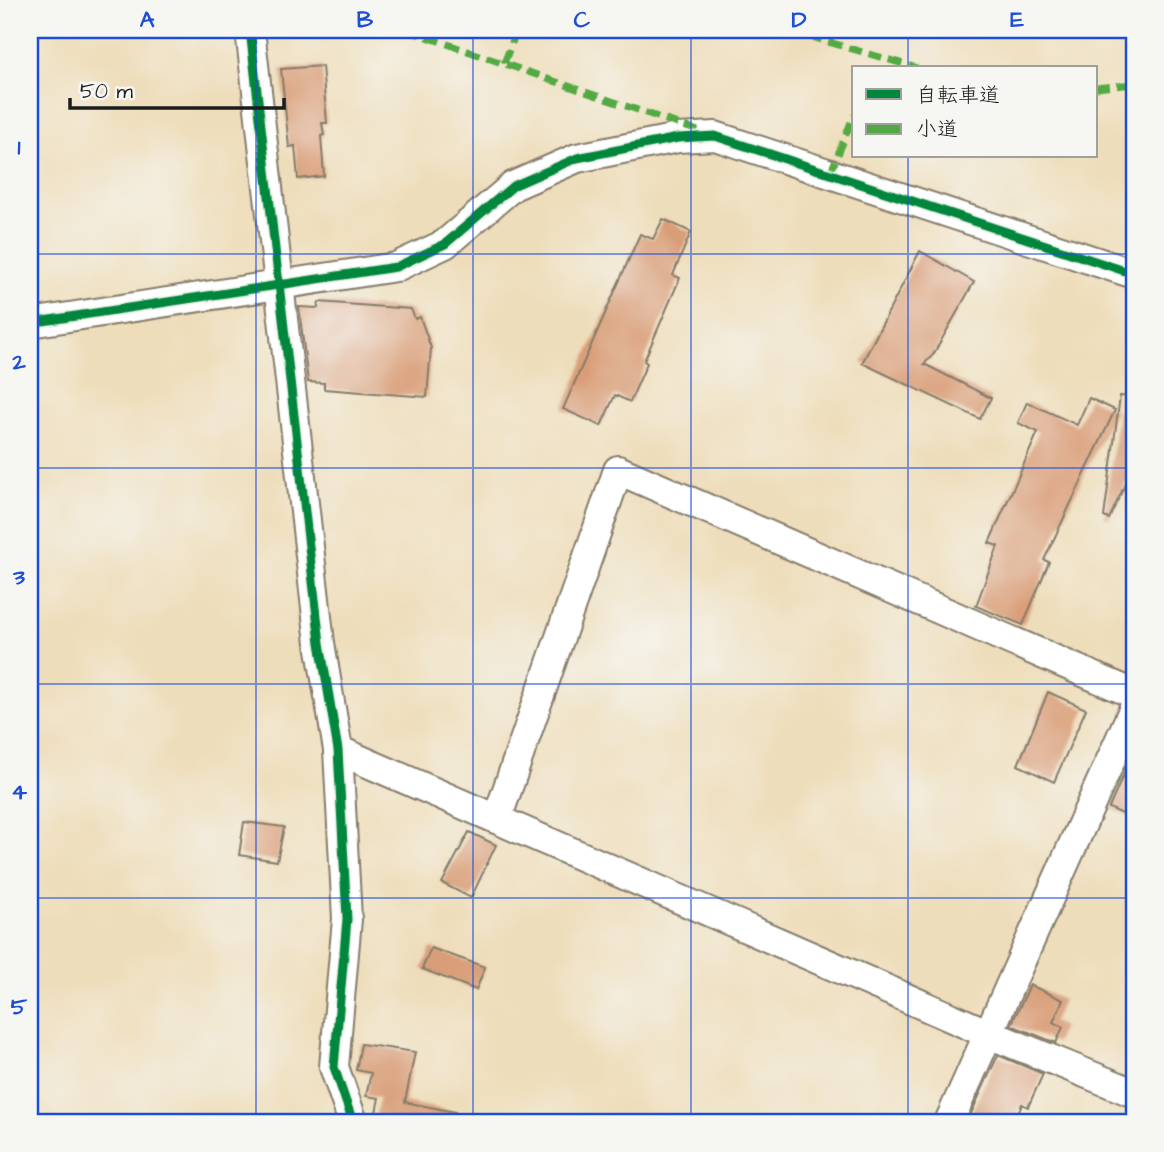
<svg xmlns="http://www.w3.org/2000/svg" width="1164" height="1152" font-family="'Architects Daughter','Klee One',sans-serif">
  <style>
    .building { fill: #d99e78 }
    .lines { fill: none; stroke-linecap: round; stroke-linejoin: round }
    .minor-casing { stroke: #857c6b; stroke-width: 32 }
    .minor { stroke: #fff; stroke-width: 28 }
    .quiet { stroke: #52a943; stroke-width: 7; stroke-dasharray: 14 7; stroke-linecap: butt }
    .cycleway-casing { stroke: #f6f6f2; stroke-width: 13 }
    .cycleway { stroke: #00873e; stroke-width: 9 }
    .grid { fill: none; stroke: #1d4ed8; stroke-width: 2; stroke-opacity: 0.55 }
    .neatline { fill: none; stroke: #1d4ed8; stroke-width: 2.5 }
    .grid-label { font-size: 23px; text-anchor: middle; font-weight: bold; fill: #1d4ed8 }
  </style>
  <rect width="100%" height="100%" fill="#f6f6f2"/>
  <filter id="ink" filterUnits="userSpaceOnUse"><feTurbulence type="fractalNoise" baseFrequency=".0143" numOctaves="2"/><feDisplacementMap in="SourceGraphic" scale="14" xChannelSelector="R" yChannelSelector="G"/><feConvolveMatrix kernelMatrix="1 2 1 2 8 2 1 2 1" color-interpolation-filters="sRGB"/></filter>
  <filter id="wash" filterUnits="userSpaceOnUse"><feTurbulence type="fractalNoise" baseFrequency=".00686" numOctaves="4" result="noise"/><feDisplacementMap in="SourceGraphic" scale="28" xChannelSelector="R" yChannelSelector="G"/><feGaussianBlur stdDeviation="1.57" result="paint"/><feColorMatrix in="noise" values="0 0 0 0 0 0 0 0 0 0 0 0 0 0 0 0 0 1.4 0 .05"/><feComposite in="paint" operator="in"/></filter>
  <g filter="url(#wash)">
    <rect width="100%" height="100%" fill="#eeddba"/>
    <g id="blocks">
      <g class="building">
        <path d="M322,66L327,123H322L324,135L321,136L324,176L298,179L295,146L289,147L281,69Z"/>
        <path d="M663,219L691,232L673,275L680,278L644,361L647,363L630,402L615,395L601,426L563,409L640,234L653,239Z"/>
        <path d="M920,251L974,282L933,355L924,364L991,398L980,419L862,363Z"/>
        <path d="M319,302L411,309L415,319L420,317L431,348L427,397L324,389V383L308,382L299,307L318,308Z"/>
        <path d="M1120,396L1134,397V480L1128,478L1109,519L1104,517Z"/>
        <path d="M1089,398L1115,410L1044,560L1049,562L1023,625L976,606L998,546L989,543L1038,432L1018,423L1027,402L1077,425Z"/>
        <path d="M1048,692L1086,709L1054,782L1018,765Z"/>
        <path d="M1134,750V819L1109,808Z"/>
        <path d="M244,822L284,827L277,861L239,855Z"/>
        <path d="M469,832L496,845L471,898L442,883Z"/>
        <path d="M431,948L485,967L476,990L422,969Z"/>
        <path d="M1030,985L1063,1000L1053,1022L1063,1027L1056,1043L1011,1025Z"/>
        <path d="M361,1044L415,1052L405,1102L455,1112L453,1122H374L379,1098L366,1096L371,1073L356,1070Z"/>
        <path d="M998,1055L1043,1074L1028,1107L1022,1104L1015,1122H967Z"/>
      </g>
    </g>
  </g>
  <g filter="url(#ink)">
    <use href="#blocks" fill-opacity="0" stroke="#857c6b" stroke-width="2"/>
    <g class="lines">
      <g class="minor-casing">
        <g id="minor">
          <path d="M250,30L320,643L338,750L347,919L334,1067L353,1122"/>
          <path d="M30,323L396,267L445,244L513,186L577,158L678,138L715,136L1134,274"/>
          <path d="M338,750L989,1034L1134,1093"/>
          <path d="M497,819L618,470L1134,694"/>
          <path d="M949,1122L1134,708"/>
        </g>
      </g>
      <use href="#minor" class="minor"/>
      <g class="quiet">
        <path d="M407,30L701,132"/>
        <path d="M788,30L917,68"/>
        <path d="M504,63L517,30"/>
        <path d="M1096,88L1134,84"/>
        <path d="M830,174L854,115"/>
      </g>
      <g class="cycleway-casing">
        <g id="cycleway">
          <path d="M250,30L320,643L338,750L347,919L334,1067L353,1122"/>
          <path d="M30,323L396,267L445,244L513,186L577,158L678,138L715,136L1134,274"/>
        </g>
      </g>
      <use href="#cycleway" class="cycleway"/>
    </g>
  </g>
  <path class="grid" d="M256,30V1122M473,30V1122M691,30V1122M908,30V68M908,156V1122M30,254H1134M30,468H1134M30,684H1134M30,898H1134"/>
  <rect width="1164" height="1152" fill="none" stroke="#f6f6f2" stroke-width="77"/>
  <rect x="852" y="66" width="245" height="91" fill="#f6f6f2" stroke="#9f9f9c" stroke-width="2"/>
  <rect x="866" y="89" width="35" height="10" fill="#00873e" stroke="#9f9f9c" stroke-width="2"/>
  <text x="916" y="102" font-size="21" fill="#1c1c1c">自転車道</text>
  <rect x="866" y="124" width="35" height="10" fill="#52a943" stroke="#9f9f9c" stroke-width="2"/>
  <text x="916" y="136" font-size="21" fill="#1c1c1c">小道</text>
  <path d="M70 98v10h214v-10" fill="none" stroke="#1c1c1c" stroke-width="3.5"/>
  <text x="80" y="98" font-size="21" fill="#1c1c1c" stroke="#f6f6f2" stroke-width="5" paint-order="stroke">50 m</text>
  <rect x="38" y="38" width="1088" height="1076" class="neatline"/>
  <g class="grid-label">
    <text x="147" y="27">A</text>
    <text x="365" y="27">B</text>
    <text x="582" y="27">C</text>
    <text x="799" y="27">D</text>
    <text x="1017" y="27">E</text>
    <text x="19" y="154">1</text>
    <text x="19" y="369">2</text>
    <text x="19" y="584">3</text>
    <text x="19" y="799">4</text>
    <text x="19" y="1014">5</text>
  </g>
</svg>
